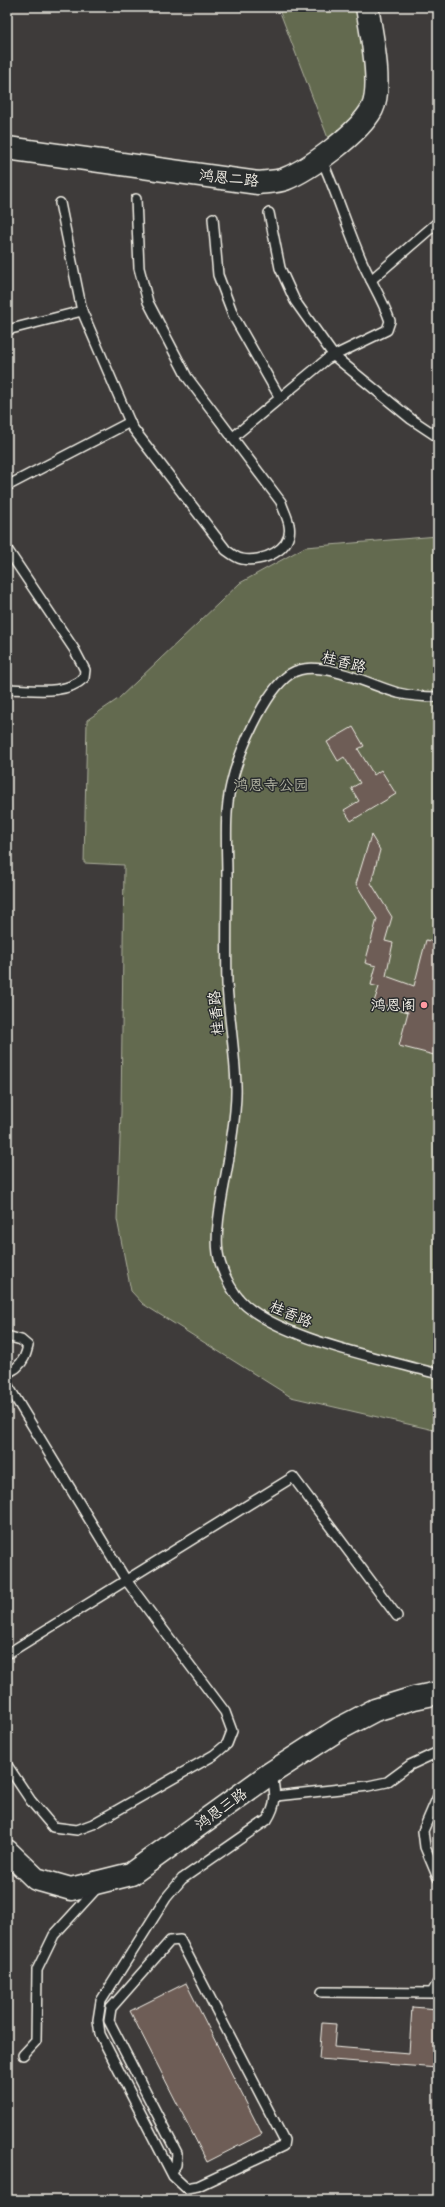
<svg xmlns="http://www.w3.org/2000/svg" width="445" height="2207" font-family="'Comic Neue','LXGW WenKai TC',sans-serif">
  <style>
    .green { fill: #636a4f; stroke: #acae9c }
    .building { fill: #6e5d57; stroke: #f4f1e8 }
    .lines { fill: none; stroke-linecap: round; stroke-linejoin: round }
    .lane-casing { stroke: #f4f1e8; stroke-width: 12 }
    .secondary-casing { stroke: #f4f1e8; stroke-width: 25 }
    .lane { stroke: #2a2d2e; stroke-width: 9 }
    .secondary { stroke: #2a2d2e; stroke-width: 22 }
    .poi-dot { fill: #ff9aa2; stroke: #2a2d2e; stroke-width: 1.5 }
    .labels { text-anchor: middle; stroke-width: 3; stroke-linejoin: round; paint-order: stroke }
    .street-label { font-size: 15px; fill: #f4f1e8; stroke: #2a2d2e }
    .park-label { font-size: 15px; fill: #b3b4a3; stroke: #2a2d2e }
    .poi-label { font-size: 15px; fill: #f4f1e8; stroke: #2a2d2e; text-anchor: end }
  </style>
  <rect width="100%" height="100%" fill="#3e3b3a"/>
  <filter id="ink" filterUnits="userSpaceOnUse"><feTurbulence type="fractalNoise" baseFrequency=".025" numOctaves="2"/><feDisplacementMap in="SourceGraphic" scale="8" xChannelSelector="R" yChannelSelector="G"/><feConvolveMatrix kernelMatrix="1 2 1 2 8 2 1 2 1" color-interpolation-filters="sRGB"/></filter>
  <g filter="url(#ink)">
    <g class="green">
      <path d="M278,7H363L374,89L331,146Z"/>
      <path d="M438,536V1431L291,1397L143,1304L131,1291L117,1219L121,1112L124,865L84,863L87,720L118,699L240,583L305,547Z"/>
    </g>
    <g class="building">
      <path d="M353,727L364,746L358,749L374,775L381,770L396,794L351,821L344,810L359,801L351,788L360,783L344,757L338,761L327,742Z"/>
      <path d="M371,835L380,850L371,883L392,917L385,941L393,943L386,976L414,986L426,940L438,943V1056L399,1046L408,1012L374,1002L379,987L371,985L376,966L365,963L377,919L356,884Z"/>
      <path d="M186,1983L262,2134L207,2162L130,2011Z"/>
      <path d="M412,2007L438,2009V2068L319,2059L322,2023L336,2024L334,2047L409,2053Z"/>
    </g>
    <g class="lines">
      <g class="lane-casing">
        <g id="lane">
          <path d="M60,203L82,311L132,427L226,550C230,553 236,558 242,559C261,563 294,550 289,525C288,518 283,509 281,502L187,377L148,302L139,268L136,199"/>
          <path d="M269,213L280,268L295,301L334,356L411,419L438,437"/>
          <path d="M213,218L218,275L234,317L280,398"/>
          <path d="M371,280L438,222"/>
          <path d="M7,330L82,311"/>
          <path d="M232,438L327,359L387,330L390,321C382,297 367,276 358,252C345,221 335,189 321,158"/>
          <path d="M7,486L130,422"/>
          <path d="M7,549L74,649L85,670L84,678C65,696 31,689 7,689"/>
          <path d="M438,697C424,697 411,696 398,693C369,685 317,656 290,674C264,692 238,754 231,785C224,814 227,847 227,877C227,912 226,948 227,984C229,1018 235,1052 236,1086C237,1110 232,1133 229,1157C225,1185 214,1226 218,1253C220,1267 228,1284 236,1295C266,1337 388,1360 438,1374"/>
          <path d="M7,1336L21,1340L28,1346C26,1354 24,1361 17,1367C14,1370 10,1370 7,1375"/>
          <path d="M7,1384L126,1580L225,1712L232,1731L227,1744L214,1755L93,1824L77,1830L53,1827L31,1801L7,1765"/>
          <path d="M7,1654L293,1477L397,1616"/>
          <path d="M276,1796L368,1786L387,1782L410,1765L438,1752"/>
          <path d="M438,1796L423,1831L425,1847L438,1878"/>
          <path d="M322,1992L432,1993L438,1982"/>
          <path d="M23,2055L36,2041L37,1970L54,1935L98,1887"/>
          <path d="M171,2171L176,2165L177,2153L109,2021L111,2008L170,1941L180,1940L284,2140L283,2146L198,2186L186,2188L173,2176L100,2034L98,2020L101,2001L166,1898L182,1879L267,1820C278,1803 275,1793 272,1774"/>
        </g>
      </g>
      <g class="secondary-casing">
        <g id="secondary">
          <path d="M7,148L258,183C266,182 277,182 285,179C310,169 359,133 372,109C383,87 371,32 367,7"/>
          <path d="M7,1851L36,1879L71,1889L131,1874L271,1773L339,1729L375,1710L414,1698L438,1693"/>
        </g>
      </g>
      <use href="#lane" class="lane"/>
      <use href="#secondary" class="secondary"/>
    </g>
  </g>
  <circle class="poi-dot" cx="424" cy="1005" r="4"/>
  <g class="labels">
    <g class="street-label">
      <text transform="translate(229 178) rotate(6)" y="5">鸿恩二路</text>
      <text transform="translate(344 662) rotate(15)" y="5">桂香路</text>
      <text transform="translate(216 1013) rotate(-95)" y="5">桂香路</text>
      <text transform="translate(291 1314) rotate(24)" y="5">桂香路</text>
      <text transform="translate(221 1809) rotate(-36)" y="5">鸿恩三路</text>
    </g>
    <g class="park-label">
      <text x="271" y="790">鸿恩寺公园</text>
    </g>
    <g class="poi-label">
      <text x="416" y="1010">鸿恩阁</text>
    </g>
  </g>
  <rect width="445" height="2207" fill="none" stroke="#2a2d2e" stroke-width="24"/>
  <rect x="12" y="12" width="421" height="2183" fill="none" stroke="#f4f1e8" stroke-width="1.5" filter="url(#ink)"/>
</svg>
